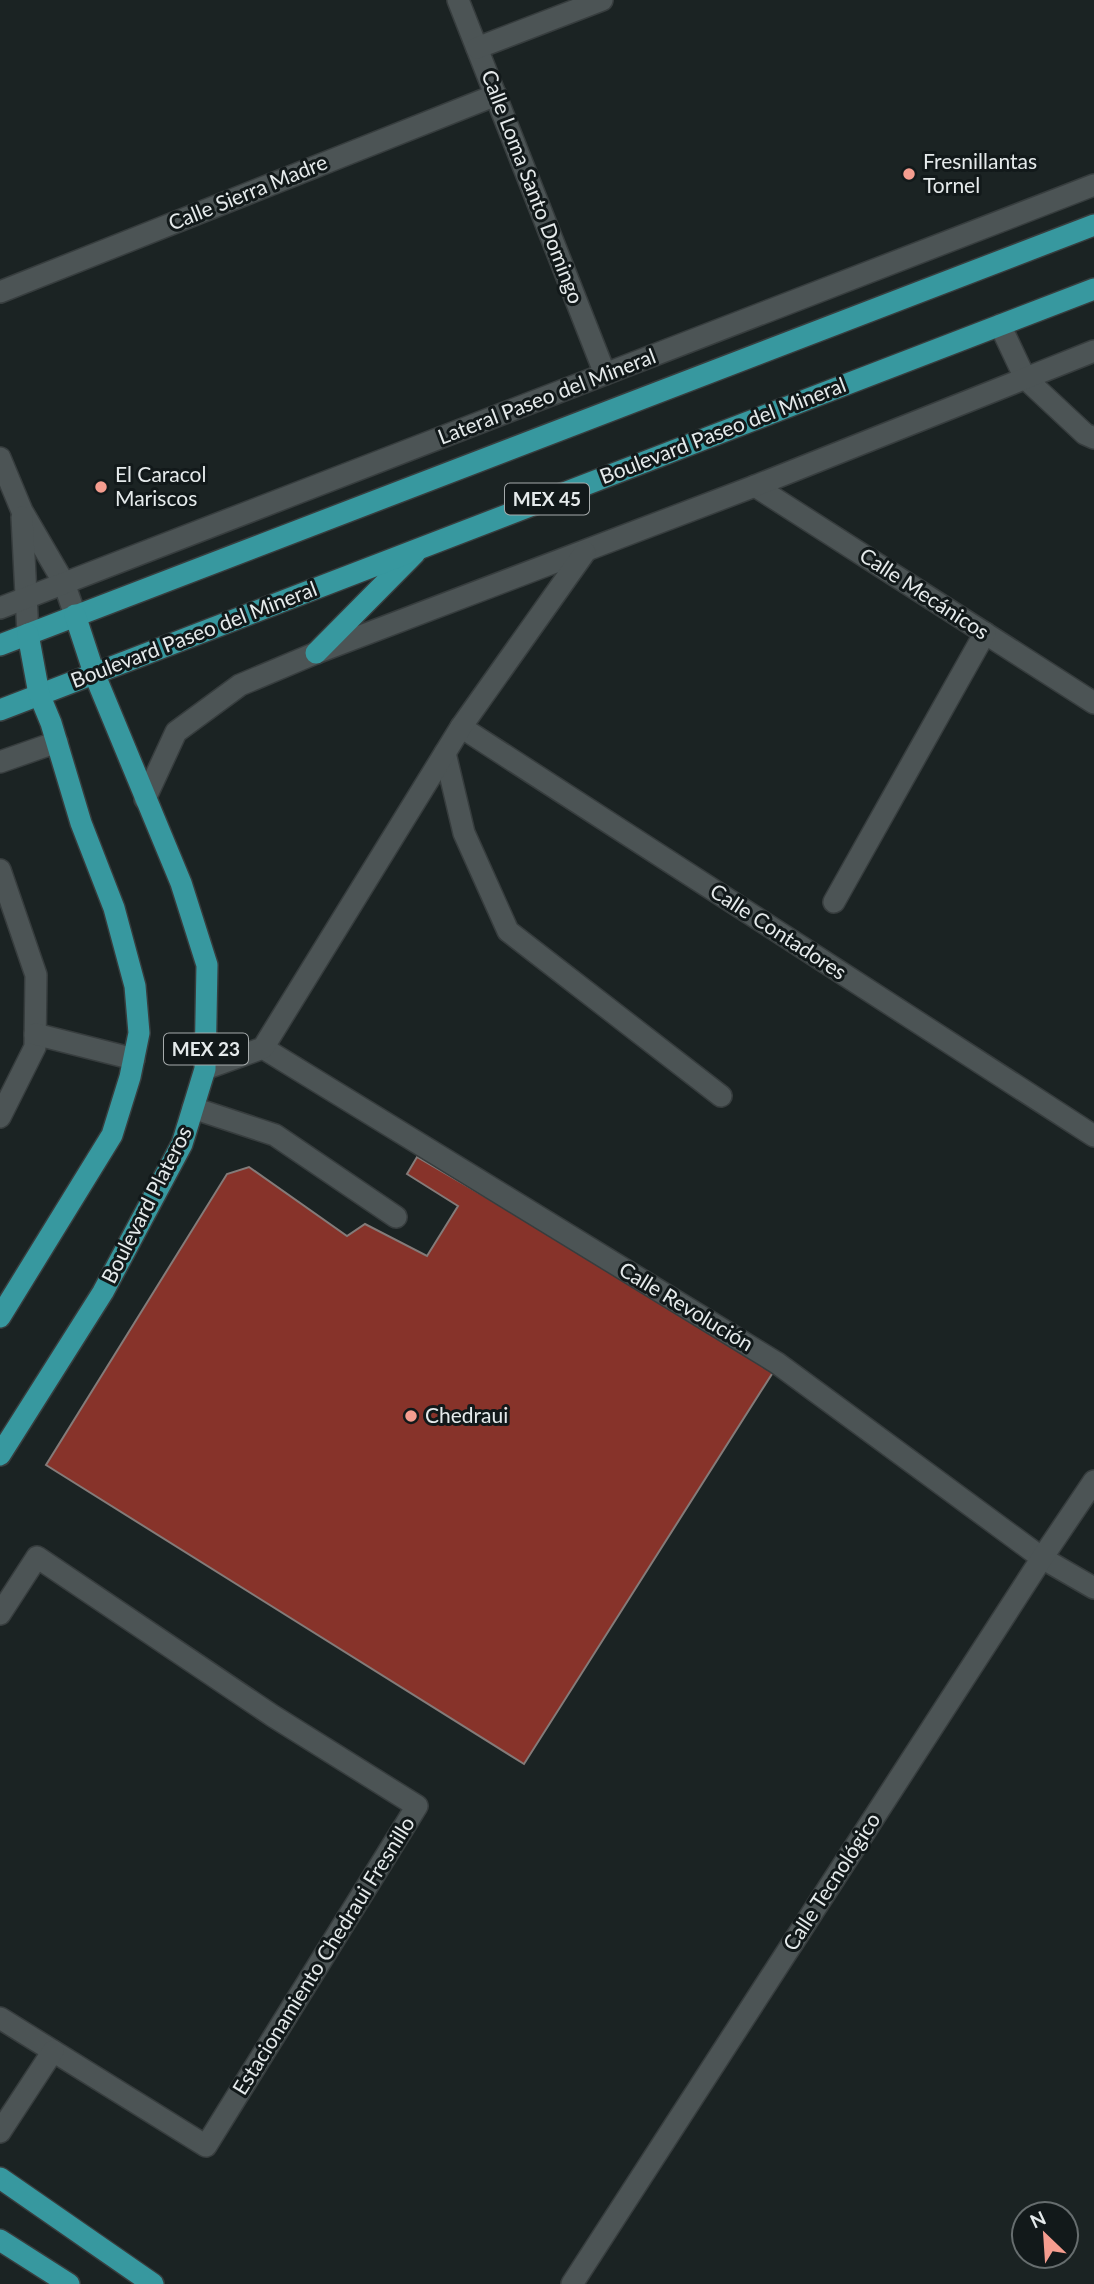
<svg xmlns="http://www.w3.org/2000/svg" width="1094" height="2284" font-family="Lato,sans-serif">
  <style>
    .building { fill: #87332a; stroke: #847b79; stroke-width: 2 }
    .lines { fill: none; stroke-linecap: round; stroke-linejoin: round }
    .minor-casing { stroke: #373d3e; stroke-width: 24 }
    .major-casing { stroke: #373d3e; stroke-width: 24 }
    .minor { stroke: #4c5455; stroke-width: 21 }
    .major { stroke: #37989f; stroke-width: 21 }
    .poi-dot { fill: #f59d8f; stroke: #12191a; stroke-width: 2.5 }
    .labels { text-anchor: middle; stroke-width: 6; stroke-linejoin: round; paint-order: stroke }
    .shield { fill: #12191a; stroke: #a6abac; stroke-width: 2 }
    .shield-label { font-size: 19px; font-weight: bold; fill: #e5eaeb }
    .poi-label { font-size: 21px; fill: #e5eaeb; stroke: #12191a; text-anchor: start }
    .street-label { font-size: 21px; fill: #e5eaeb; stroke: #12191a }
  </style>
  <rect width="100%" height="100%" fill="#1b2323"/>
  <path class="building" d="M417,1157L777,1366L524,1764L46,1465L227,1174L249,1167L347,1236L365,1224L427,1256L458,1206L407,1174Z"/>
  <g class="lines">
    <g class="minor-casing">
      <g id="minor">
        <path d="M458,0L605,374"/>
        <path d="M477,48L602,0"/>
        <path d="M0,292L496,95"/>
        <path d="M1000,325L1025,378L1085,434L1094,438"/>
        <path d="M0,458L22,511L64,583L75,615"/>
        <path d="M755,486L1094,703"/>
        <path d="M22,517L28,634"/>
        <path d="M0,608L1094,185"/>
        <path d="M461,727L1094,1136"/>
        <path d="M445,753L464,833L508,931L721,1096"/>
        <path d="M0,762L57,742"/>
        <path d="M145,799L176,732L240,685L316,653L755,486L1094,351"/>
        <path d="M0,870L36,975L35,1047L0,1117"/>
        <path d="M834,902L985,633"/>
        <path d="M35,1034L134,1059"/>
        <path d="M263,1048L777,1363L1042,1558L1094,1588"/>
        <path d="M205,1069L263,1048L461,727L585,552"/>
        <path d="M193,1108L275,1135L396,1217"/>
        <path d="M0,1614L37,1557L273,1716L417,1806L206,2146L0,2018"/>
        <path d="M0,2132L53,2051"/>
        <path d="M572,2284L1042,1558L1094,1481"/>
      </g>
    </g>
    <g class="major-casing">
      <g id="major">
        <path d="M0,645L1094,225"/>
        <path d="M316,653L415,553"/>
        <path d="M0,710L1094,289"/>
        <path d="M0,1317L112,1135L130,1077L139,1033L135,986L114,908L81,823L51,723L39,694L28,634"/>
        <path d="M0,1455L103,1292L182,1144L205,1069L207,965L181,883L94,673L75,615"/>
        <path d="M0,2178L153,2284"/>
        <path d="M0,2240L69,2284"/>
      </g>
    </g>
    <use href="#minor" class="minor"/>
    <use href="#major" class="major"/>
  </g>
  <g class="poi-dot">
    <circle cx="909" cy="174" r="7"/>
    <circle cx="101" cy="487" r="7"/>
    <circle cx="411" cy="1416" r="7"/>
  </g>
  <g class="labels">
    <g class="shield">
      <rect x="505" y="483.5" width="84" height="31" rx="5"/>
      <rect x="164" y="1033.5" width="84" height="31" rx="5"/>
    </g>
    <g class="shield-label">
      <text x="547" y="506">MEX 45</text>
      <text x="206" y="1056">MEX 23</text>
    </g>
    <g class="poi-label">
      <text x="923" y="169">Fresnillantas<tspan x="923" dy="24">Tornel</tspan></text>
      <text x="115" y="482">El Caracol<tspan x="115" dy="24">Mariscos</tspan></text>
      <text x="425" y="1423">Chedraui</text>
    </g>
    <g class="street-label">
      <text transform="translate(532 187) rotate(69)" y="7">Calle Loma Santo Domingo</text>
      <text transform="translate(248 193) rotate(-22)" y="7">Calle Sierra Madre</text>
      <text transform="translate(547 397) rotate(-21)" y="7">Lateral Paseo del Mineral</text>
      <text transform="translate(723 431) rotate(-21)" y="7">Boulevard Paseo del Mineral</text>
      <text transform="translate(924 594) rotate(33)" y="7">Calle Mecánicos</text>
      <text transform="translate(194 635) rotate(-21)" y="7">Boulevard Paseo del Mineral</text>
      <text transform="translate(778 932) rotate(33)" y="7">Calle Contadores</text>
      <text transform="translate(147 1205) rotate(-63)" y="7">Boulevard Plateros</text>
      <text transform="translate(686 1307) rotate(31)" y="7">Calle Revolución</text>
      <text transform="translate(832 1882) rotate(-57)" y="7">Calle Tecnológico</text>
      <text transform="translate(324 1956) rotate(-58)" y="7">Estacionamiento Chedraui Fresnillo</text>
    </g>
  </g>
  <g transform="translate(1045 2235) rotate(335)"><circle r="33" fill="#12191a" stroke="#666d6e" stroke-width="2"/>
  <path d="M0-5L12 26L0 18L-12 26Z" fill="#f59d8f"/>
  <text y="-10" font-size="19" font-weight="bold" text-anchor="middle" fill="#e5eaeb">N</text>
  </g>
</svg>
